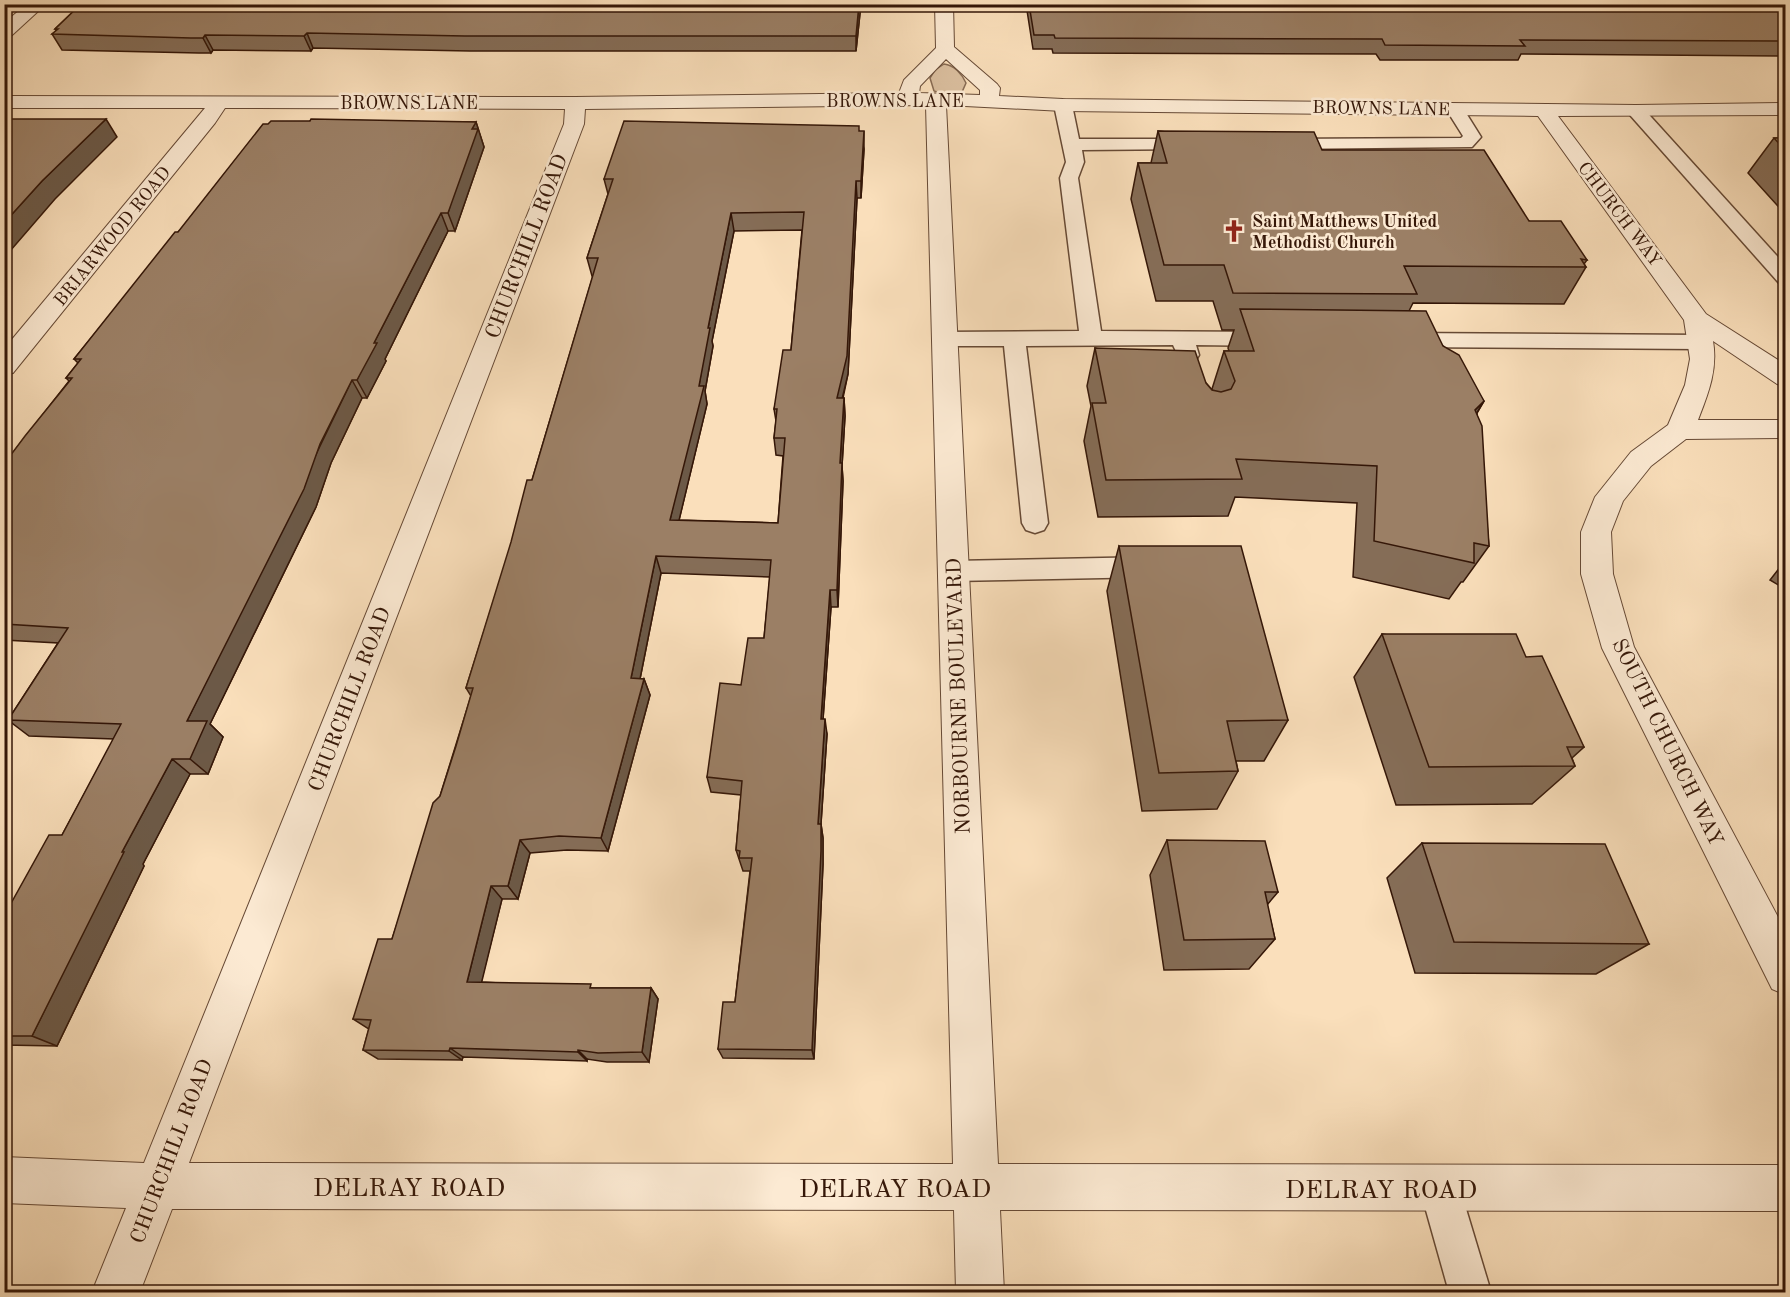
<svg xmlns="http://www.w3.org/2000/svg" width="1790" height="1297" font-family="'Old Standard TT',serif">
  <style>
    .green { fill: #d9bd9d; stroke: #876a52; stroke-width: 1.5 }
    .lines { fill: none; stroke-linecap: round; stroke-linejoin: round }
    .service-casing { stroke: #664935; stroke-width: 3 }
    .minor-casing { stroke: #664935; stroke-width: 2 }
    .service { fill: #fcead3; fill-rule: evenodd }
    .minor { fill: #fcead3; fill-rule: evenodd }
    .wall { fill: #856d57; stroke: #351708; stroke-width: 1.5; fill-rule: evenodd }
    .shaded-wall { fill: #6c5947; stroke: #351708; stroke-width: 1.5 }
    .building { fill: #9b7f65; stroke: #351708; stroke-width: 1.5; fill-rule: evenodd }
    .labels { text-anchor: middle; stroke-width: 5; stroke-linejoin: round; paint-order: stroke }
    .far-street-label { font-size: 18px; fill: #351708; stroke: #fcead3 }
    .far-poi-label { font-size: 18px; font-weight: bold; fill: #351708; stroke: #fcead3; text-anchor: start }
    .street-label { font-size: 21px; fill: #351708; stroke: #fcead3 }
    .near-street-label { font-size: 26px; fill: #351708; stroke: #fcead3 }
  </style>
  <rect width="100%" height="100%" fill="#fadfbb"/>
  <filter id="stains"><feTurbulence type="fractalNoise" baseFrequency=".00333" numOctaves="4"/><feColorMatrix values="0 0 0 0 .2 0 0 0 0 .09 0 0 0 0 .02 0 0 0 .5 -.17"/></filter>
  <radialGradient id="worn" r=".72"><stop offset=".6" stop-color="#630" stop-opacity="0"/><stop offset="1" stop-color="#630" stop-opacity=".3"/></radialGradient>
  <path class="green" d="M944,64C954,65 962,74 966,83L962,92L943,94L934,91L930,78L935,70Z"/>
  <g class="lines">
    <g class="service-casing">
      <g id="service">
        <path d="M1063,100L1069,101L1072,105L1079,139H1192L1198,140L1201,144L1198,148L1192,149L1082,150L1084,162L1078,178L1101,331L1270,332L1278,334L1281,339L1278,344L1270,346L1196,345L1199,355L1196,360L1188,362L1180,360L1173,345L1026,346L1048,523L1044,530L1035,533L1026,530L1022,523L1004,346H945L937,344L934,339L937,334L945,332L1079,331L1060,178L1066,162L1054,105L1057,101Z"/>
        <path d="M1455,104L1461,105L1481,137L1472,147L1280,149L1274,148L1271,144L1274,140L1280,139L1461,138L1463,136L1446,109L1449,105Z"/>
        <path d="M1636,106L1642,107L1786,266V285L1779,283L1630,115L1627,111L1630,107Z"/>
        <path d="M1400,333L1700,335L1708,337L1711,342L1708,347L1700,349L1400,347L1392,345L1389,340L1392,335Z"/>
        <path d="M1152,557L1161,560L1165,567L1161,574L1152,577L953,581L943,578L940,571L943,564L953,561Z"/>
        <path d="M1440,1169L1454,1175L1460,1189L1491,1292H1449L1420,1189L1426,1175Z"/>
      </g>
    </g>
    <g class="minor-casing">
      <g id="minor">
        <path d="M27,4H46L10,37L4,38V23Z"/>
        <path d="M935,4H953L954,47L997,84L1000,88L999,96L1063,99L1636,105L1786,103V115L1558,116L1706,314L1786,365V387L1777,384L1713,341C1718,370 1708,394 1698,420H1786V438L1686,439L1651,466L1623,501L1611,532L1613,574L1634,647L1786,932V995L1772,989L1602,648L1581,574V532L1595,497L1631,452L1668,425L1685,385L1690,359L1684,320L1538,116L1063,111L946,105L998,1164L1786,1165V1211L1000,1210L1004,1292H956L954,1210L172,1209L140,1292H92L126,1208L4,1203V1157L144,1163L564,124L565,109L225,108L215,123L13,373L4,375V349L205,108H4V96L575,97L899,93L904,80L936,48ZM946,59L980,90V95L919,93L920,86ZM926,105L953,1164L189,1163L584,124L585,109Z"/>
      </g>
    </g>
    <use href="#service" class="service"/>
    <use href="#minor" class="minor"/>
  </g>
  <g class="wall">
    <path d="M81,4H861L856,51H470L313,48L311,51L213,50L211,53H199L62,50L52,34L56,31L55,29Z"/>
    <path d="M1026,4H1785V53H1783L1781,56L1521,54L1518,60H1380L1376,54L1053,53L1052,49H1033Z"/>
    <path d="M310,121L476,122L484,147L455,231H448L385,359L386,361L367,398H362L331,463L316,507L210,724L223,737L208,774H190L143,864L144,866L57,1046L4,1045V916L62,835L114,739L29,736L8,720L58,643L4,640V464L69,381L66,378L78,363L74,359L178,232Z"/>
    <path d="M859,131L864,149L861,198H857L848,374L843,398H844L845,416L842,466L843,481L838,607H831L823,719L827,734L821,824L823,838V864L814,1059L723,1058L718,1049L735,1002L750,871H743L736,850L741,795L711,792L707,777L741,685L764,638L770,577L661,573L640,679H644L650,695L608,851L567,850L530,853L518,899H502L481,982L594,988H651L658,999L649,1062H607L587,1059V1061L463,1057L462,1060L378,1059L363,1050L369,1029L353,1019L392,939L440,796L471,696L466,688L532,480L593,276H592L587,258L608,194L604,179ZM802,230L791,350L774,409L776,421L774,438L776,455L783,456L778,523L679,520L707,404L705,391L713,346L712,341L734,231Z"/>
    <path d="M1158,131L1322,150L1529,221L1587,260L1584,264L1586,267L1564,304L1413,303L1409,311L1443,346L1484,401L1477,413L1489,546L1463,582H1461L1449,599L1353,577L1357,503L1235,497L1228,516L1098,517L1084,441L1091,406L1087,386L1095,348L1206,383L1213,391L1212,389L1224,351H1229L1228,348L1234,330H1222L1213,301H1156L1131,199L1138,163H1151Z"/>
    <path d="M1774,138H1785V214L1748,173Z"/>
    <path d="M1119,546L1288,720L1264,761H1236L1238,771L1217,809L1142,811L1107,591Z"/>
    <path d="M1785,561V589L1770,580Z"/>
    <path d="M1382,634L1526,657L1584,747L1572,758L1575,766L1532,804L1396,805L1354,677Z"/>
    <path d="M1167,840L1278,892L1267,905L1275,939L1249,969L1164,970L1150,875Z"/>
    <path d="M1422,843L1649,944L1596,974L1415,973L1387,878Z"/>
  </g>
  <g class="shaded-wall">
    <path d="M859,4H861L856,51V36Z"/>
    <path d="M307,33L313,48L311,51L304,36Z"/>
    <path d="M205,35L213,50L211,53L203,38Z"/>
    <path d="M106,119L117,137L55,199L4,258V223L42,181Z"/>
    <path d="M476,122L484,147L455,231L448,213L472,129Z"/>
    <path d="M864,131V149L861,198V181Z"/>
    <path d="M856,181L857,198L848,374L838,416L837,398Z"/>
    <path d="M441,213L448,231L385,359L386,361L367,398L357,380L374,343Z"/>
    <path d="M731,213L734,231L712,341L713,346L705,391L707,404L675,537L670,520L699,386L708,328Z"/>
    <path d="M352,380L362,398L331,463L316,507L210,724L223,737L208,774L190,759L187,721Z"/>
    <path d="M844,398L845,416L842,466L843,481L838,607L837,590L840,463Z"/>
    <path d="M1484,401L1461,439L1475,410Z"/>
    <path d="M656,556L661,573L637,694L631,678Z"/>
    <path d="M830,590L831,607L822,734L821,719Z"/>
    <path d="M644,679L650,695L608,851L601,838Z"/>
    <path d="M825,719L827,734L820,838L818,824Z"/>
    <path d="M172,759L190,774L143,864L144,866L57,1046L32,1036L122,852Z"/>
    <path d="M821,824L823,838V864L814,1059L812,1050Z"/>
    <path d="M520,840L530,853L518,899L508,886Z"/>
    <path d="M491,886L502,899L479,993L467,982Z"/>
    <path d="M651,988L658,999L649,1062L642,1052Z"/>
    <path d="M450,1048L463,1057L462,1060L449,1051Z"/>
    <path d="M578,1050L587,1059V1061L578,1052Z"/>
  </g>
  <g class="building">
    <path d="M81,4H859L856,36H465L307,33L304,36L205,35L203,38H191L52,34L58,29H55Z"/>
    <path d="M1029,4H1785V41L1520,40L1525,46L1385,45L1382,39L1055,38L1054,35H1034Z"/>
    <path d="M4,119H106L42,181L4,223Z"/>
    <path d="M311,119L476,122L472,129H478L448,213H441L374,343H377L357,380H352L320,444L304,489L187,721H207L190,759H172L122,852H124L32,1036H4V916L49,835H62L121,724L8,720L68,628L4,624V464L25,436L72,378H66L81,359H74L175,232H178L263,124H268L271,121H310Z"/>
    <path d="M624,121L859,126V131H864L861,181H856L847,356L837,398H844L840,463H842L837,590H830L821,719H825L818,824H821V851L812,1050L718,1049L723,1002H735L752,858H739L740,851L736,850L742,781L707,777L720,683L741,685L748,638H764L771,560L656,556L631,678L644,679L601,838L559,836L520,840L508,886H491L467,982L591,984L590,988H651L642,1052L598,1053L578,1050V1052L450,1048L449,1051L363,1050L371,1020L353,1019L378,939H392L433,803L440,796L456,746L473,688H466L511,542L527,480H532L598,258H587L613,179H604ZM804,212L791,350H783L774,409H777L774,438H785L778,523L670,520L704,386H699L710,328H708L731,213Z"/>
    <path d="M1158,131L1314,132L1322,150H1484L1529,221H1561L1587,260L1581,259L1586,267L1404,266L1417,294L1233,293L1224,265H1164L1138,163H1167Z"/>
    <path d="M1774,138H1785V150Z"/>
    <path d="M1240,309L1426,311L1443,346L1459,355L1484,401L1475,410L1482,426L1489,546L1474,543V563L1374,541L1377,466L1236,459L1242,479L1106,480L1092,403H1106L1095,348L1195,351L1206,383L1212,390L1221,392L1231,389L1235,381L1224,351H1254Z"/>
    <path d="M1119,546H1241L1288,720L1227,721L1238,771L1159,773Z"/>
    <path d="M1382,634H1516L1526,657L1542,656L1584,747H1567L1575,766L1429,767Z"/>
    <path d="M1167,840L1265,841L1278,892H1265L1275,939L1184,940Z"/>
    <path d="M1422,843L1605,844L1649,944L1454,942Z"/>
  </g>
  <defs>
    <g id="church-bare" transform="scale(1.8)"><path d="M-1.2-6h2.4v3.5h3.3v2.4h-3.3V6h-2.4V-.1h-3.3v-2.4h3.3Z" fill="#8f2418" stroke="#fcead3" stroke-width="2.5" paint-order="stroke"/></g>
  </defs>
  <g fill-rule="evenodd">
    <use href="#church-bare" x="1234" y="231"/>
  </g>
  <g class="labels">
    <g class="far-street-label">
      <text x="895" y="107">BROWNS LANE</text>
      <text x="409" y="109">BROWNS LANE</text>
      <text transform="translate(1381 108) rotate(1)" y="6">BROWNS LANE</text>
      <text transform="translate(1620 214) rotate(53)" y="6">CHURCH WAY</text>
      <text transform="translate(112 236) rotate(-51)" y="6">BRIARWOOD ROAD</text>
    </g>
    <g class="far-poi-label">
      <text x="1252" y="227">Saint Matthews United<tspan x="1252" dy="21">Methodist Church</tspan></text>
    </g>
    <g class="street-label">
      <text transform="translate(526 246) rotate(-69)" y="7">CHURCHILL ROAD</text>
      <text transform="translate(958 696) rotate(-92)" y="7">NORBOURNE BOULEVARD</text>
      <text transform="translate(349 699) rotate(-69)" y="7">CHURCHILL ROAD</text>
      <text transform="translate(1668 742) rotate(64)" y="7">SOUTH CHURCH WAY</text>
      <text transform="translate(171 1151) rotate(-69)" y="7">CHURCHILL ROAD</text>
    </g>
    <g class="near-street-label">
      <text x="409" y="1196">DELRAY ROAD</text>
      <text x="895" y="1197">DELRAY ROAD</text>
      <text x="1381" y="1198">DELRAY ROAD</text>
    </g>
  </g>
  <rect width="1790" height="1297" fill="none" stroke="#fadfbb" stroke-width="24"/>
  <rect x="6" y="6" width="1778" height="1285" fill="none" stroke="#351708" stroke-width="3"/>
  <rect x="12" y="12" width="1766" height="1273" fill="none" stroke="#351708" stroke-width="1.5"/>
  <rect width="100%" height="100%" filter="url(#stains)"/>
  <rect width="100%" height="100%" fill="url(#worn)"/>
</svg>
